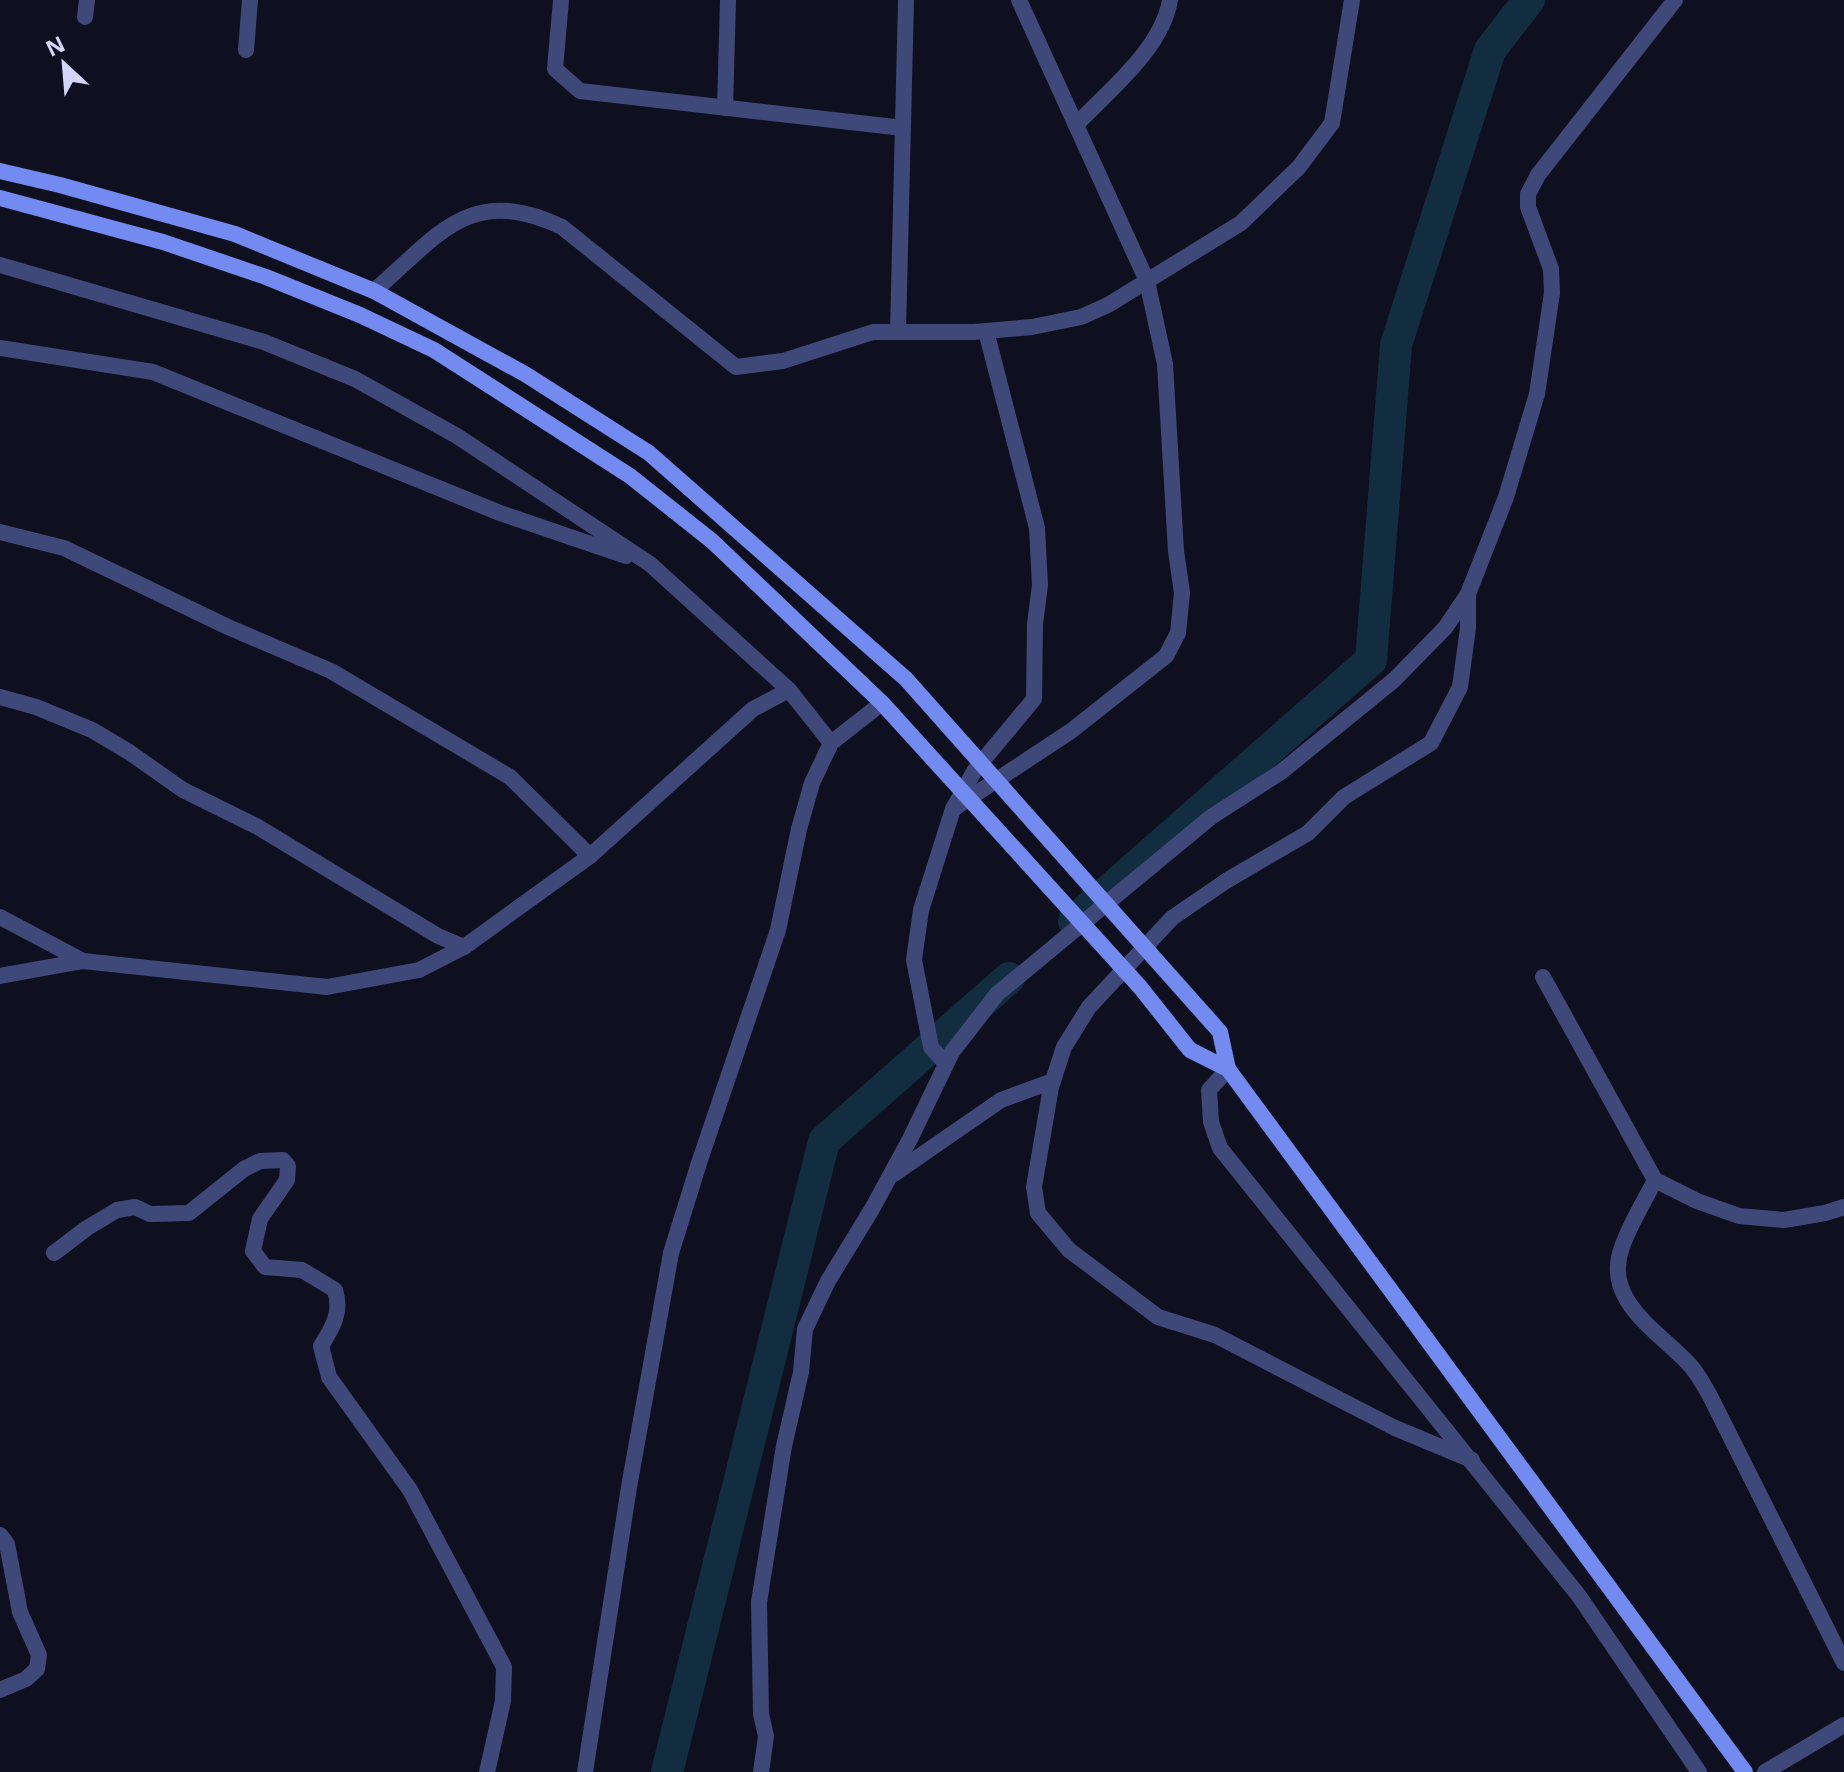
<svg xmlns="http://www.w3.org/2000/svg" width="1844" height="1772" font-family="'Open Sans',sans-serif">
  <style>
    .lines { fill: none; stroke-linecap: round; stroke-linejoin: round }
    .river { stroke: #122d40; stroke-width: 32 }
    .street { stroke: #3f4979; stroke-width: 16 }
    .secondary { stroke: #738af0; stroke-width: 16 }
  </style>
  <rect width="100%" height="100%" fill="#0f101f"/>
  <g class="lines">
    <g class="river">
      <path d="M1074,921L1371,660L1396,345L1490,50L1529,0"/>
      <path d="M667,1772L824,1141L1009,978"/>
    </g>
    <g class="street">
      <path d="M561,0L555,69L580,91L903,128"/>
      <path d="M85,17L87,0"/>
      <path d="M246,50L250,0"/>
      <path d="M725,108L728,0"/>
      <path d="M1076,125C1109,90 1162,49 1170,0"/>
      <path d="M0,265L264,342L355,379L457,436L650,564L789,690L831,743"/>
      <path d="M374,291C438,236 470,183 562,227L736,367L783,361L873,332H974L1032,327L1081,317L1108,305L1241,223L1299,167L1332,123L1352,0"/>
      <path d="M898,332L906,0"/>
      <path d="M0,348L153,372L500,513L626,556"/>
      <path d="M0,532L64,548L228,627L331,671L510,777L590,856"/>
      <path d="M1468,594V628L1460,687L1431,743L1344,797L1308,833L1226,881L1172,918L1089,1007L1064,1047L1051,1087L1034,1187L1038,1213L1069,1250L1158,1317L1215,1335L1395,1428L1472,1460"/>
      <path d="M0,697L36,707L92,730L129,752L183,790L258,827L438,936L464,947"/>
      <path d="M953,809L1071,731L1166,656L1178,633L1182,593L1176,551L1165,364L1147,281L1019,0"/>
      <path d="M0,917L83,961"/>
      <path d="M0,976L83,961L327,987L419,970L464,947L590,856L753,709L789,690"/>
      <path d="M1543,977L1655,1180L1697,1201L1739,1216L1784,1220L1825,1213L1844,1207"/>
      <path d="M946,1064L931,1047L914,960L921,910L953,809L975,770L1034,699L1035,624L1040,585L1037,528L986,331"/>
      <path d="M1228,1069L1209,1090L1211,1122L1220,1148L1579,1596L1699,1772"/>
      <path d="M894,1174L1001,1100L1053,1081"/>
      <path d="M1655,1180C1644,1202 1630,1224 1622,1247C1602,1300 1658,1331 1688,1363C1697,1372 1703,1384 1709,1394L1844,1663"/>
      <path d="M54,1253L87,1228L117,1210L135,1207L150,1214L189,1213L244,1169L260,1161L283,1160L288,1166L287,1180L260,1219L253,1251L265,1267L302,1270L335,1290C342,1312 333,1327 321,1346L329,1377L410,1490L504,1667L503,1701L487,1772"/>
      <path d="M0,1535L7,1544L20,1612L39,1655L37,1669L26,1679L0,1690"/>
      <path d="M585,1772L629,1487L671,1253L699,1163L778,930L799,829L812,783L831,743L882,703"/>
      <path d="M761,1772L766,1736L761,1714L759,1602L784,1446L801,1372L805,1329L828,1281L872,1209L910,1139L952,1052L997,994L1211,817L1281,772L1394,680L1445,628L1468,594L1506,497L1537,394L1552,293L1551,269L1528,207V194L1538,175L1675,0"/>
      <path d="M1765,1772L1844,1725"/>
    </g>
    <g class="secondary">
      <path d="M0,171L60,185L235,234L374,291L525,374L649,453L906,679L1220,1032L1228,1069L1190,1050L1140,987L882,703L712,541L630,476L434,350L360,315L266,277L163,242L0,198"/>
      <path d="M1228,1069L1745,1772"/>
    </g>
  </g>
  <g transform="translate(64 64) rotate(334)" stroke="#0f101f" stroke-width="6" paint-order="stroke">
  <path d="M0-6L14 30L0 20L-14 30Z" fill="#d2d6fa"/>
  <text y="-12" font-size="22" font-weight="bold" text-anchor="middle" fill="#d2d6fa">N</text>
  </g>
</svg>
